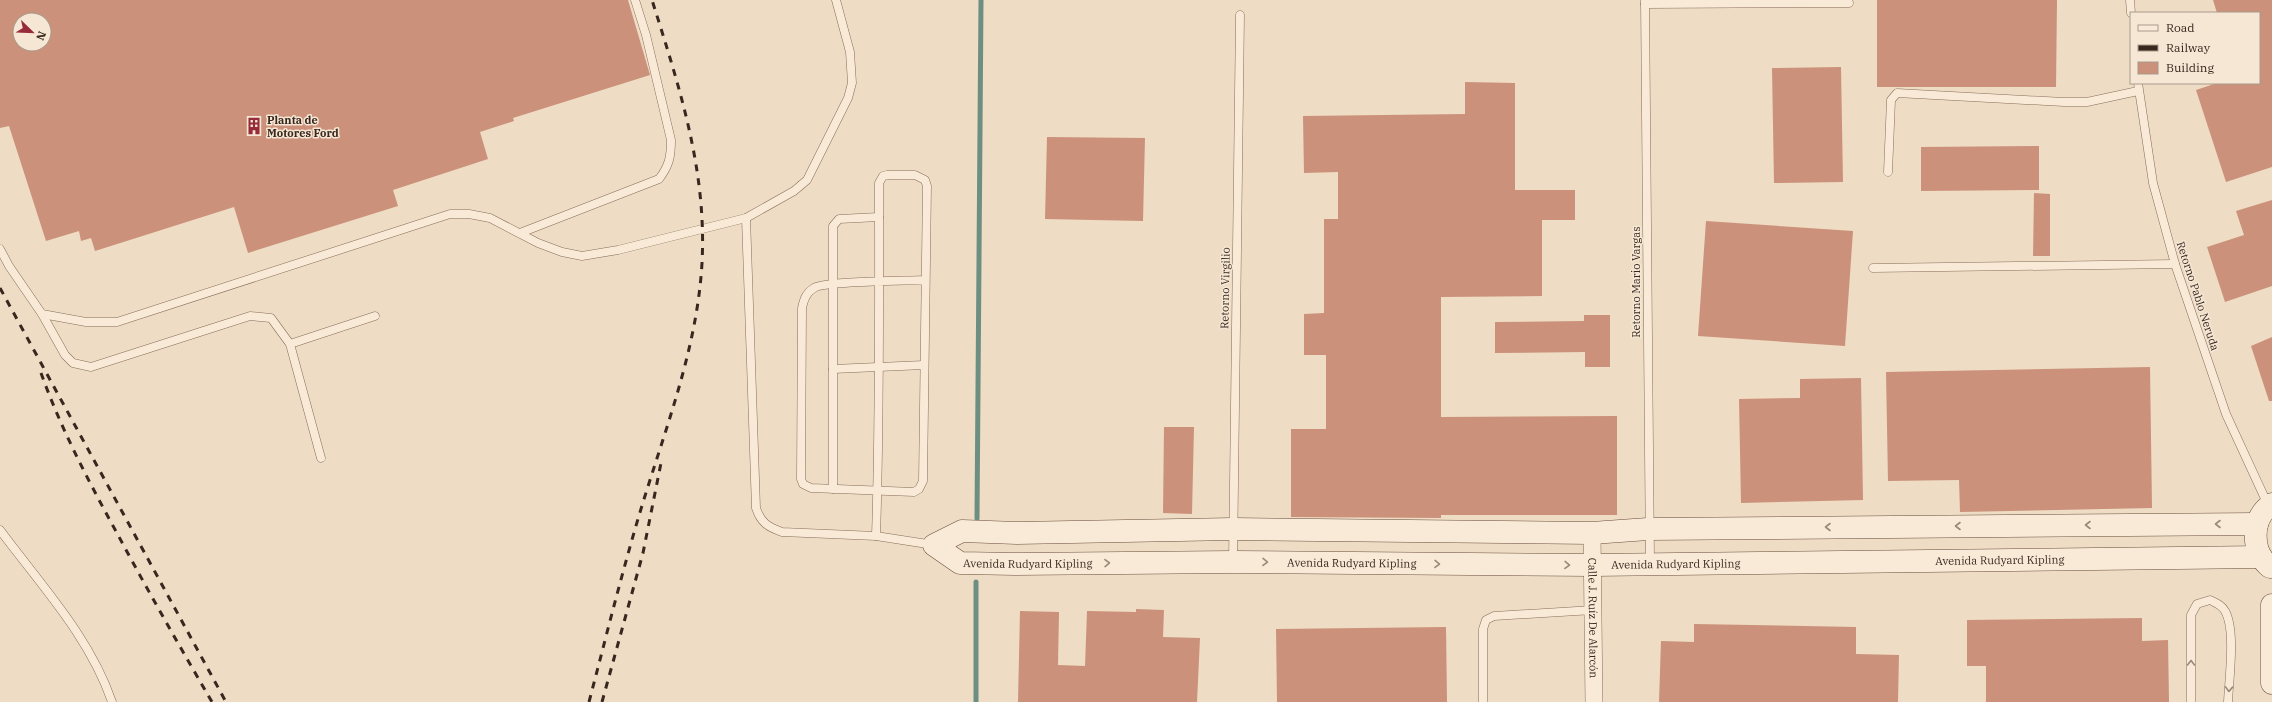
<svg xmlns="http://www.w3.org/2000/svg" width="2272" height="702" font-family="'IBM Plex Serif',serif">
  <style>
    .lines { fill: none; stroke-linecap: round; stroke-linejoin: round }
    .stream { stroke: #6d8f82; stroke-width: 5 }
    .building { fill: #cc917a; fill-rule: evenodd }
    .lane-casing { stroke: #886d5a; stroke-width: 9 }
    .street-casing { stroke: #886d5a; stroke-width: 18 }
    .secondary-casing { stroke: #6a4e3e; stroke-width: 23 }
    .lane { stroke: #f9ead7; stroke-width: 8 }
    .street { stroke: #f9ead7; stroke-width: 17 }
    .secondary { stroke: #f9ead7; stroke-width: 22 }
    .rail { stroke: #38271e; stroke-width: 3; stroke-dasharray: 7 7; stroke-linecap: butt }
    .oneway { stroke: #98887a }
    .labels { text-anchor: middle; stroke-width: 3; stroke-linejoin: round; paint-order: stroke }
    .poi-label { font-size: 11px; font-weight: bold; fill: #38271e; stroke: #f5e7d4; text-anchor: start }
    .street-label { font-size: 11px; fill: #38271e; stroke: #f5e7d4 }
  </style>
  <rect width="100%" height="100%" fill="#eedcc4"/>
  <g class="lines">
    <g class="stream">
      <path d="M977,519L981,0"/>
      <path d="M976,702V582"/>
    </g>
  </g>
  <g class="building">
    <path d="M0,0H628L650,75L513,118L514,121L480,132L488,159L393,190L398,206L248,253L234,207L95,251L91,238L81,241L79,231L46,241L9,126L0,128ZM20,20H44V44H20Z"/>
    <path d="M1877,0H2057L2056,87H1877Z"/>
    <path d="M2213,0H2272V167L2226,182L2196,90L2217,83H2259V13H2217Z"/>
    <path d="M1841,67L1843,182L1774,183L1772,68Z"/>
    <path d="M1465,82L1515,83V190H1575V220H1542V296L1441,297V417L1617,416V515H1441V518L1291,517V429H1326V355H1304V314L1324,313V219H1338V172L1304,173L1303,116L1465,114Z"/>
    <path d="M1047,137L1145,138L1143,221L1045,219Z"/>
    <path d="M2039,146V190L1921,191V147Z"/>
    <path d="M2034,193L2050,194V256H2033Z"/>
    <path d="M2272,200V286L2225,302L2207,247L2244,235L2236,211Z"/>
    <path d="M1706,221L1853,231L1845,346L1698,336Z"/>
    <path d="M1584,315H1610V367H1585V352L1495,353V322L1584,321Z"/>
    <path d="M2272,337V401H2269L2251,346Z"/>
    <path d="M2150,367L2152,508L1960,512L1959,480L1888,481L1886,372Z"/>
    <path d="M1861,378L1863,500L1741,503L1739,399L1800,398V379Z"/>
    <path d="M1164,427H1194L1192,514L1163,513Z"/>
    <path d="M1136,609L1164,610L1163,637L1200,638L1197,702H1018L1020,611L1059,612L1058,665L1085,666L1087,611L1136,612Z"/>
    <path d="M2142,618V641L2168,640L2169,702H1986V666H1967V620Z"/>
    <path d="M1694,624L1856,627V654L1899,655L1898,702H1659L1661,641L1694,642Z"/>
    <path d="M1446,627L1447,702H1277L1276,629Z"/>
  </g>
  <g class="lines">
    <g class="lane-casing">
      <g id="lane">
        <path d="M1645,0L1650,563"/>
        <path d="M2130,0L2131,13"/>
        <path d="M1645,4L1849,3"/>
        <path d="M2138,83L2153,183L2175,264L2226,414L2268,505"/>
        <path d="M1888,172L1891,100L1897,93L2064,102H2087L2138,91"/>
        <path d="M746,218L756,508C761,523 768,527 782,532L876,536L934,545"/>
        <path d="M520,233L659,179C669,166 671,157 671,140L646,35L635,0"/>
        <path d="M0,249L9,266L42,314L86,322H117L450,214H469L490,218L538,243L562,252L582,256L618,250L746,218L794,191L807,180L848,98L852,83L850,52L836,0"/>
        <path d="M1873,268L2175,264"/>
        <path d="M42,314L65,355L73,363L91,367L250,316L271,318L290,344L321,458"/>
        <path d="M290,344L375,316"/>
        <path d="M833,369L924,365"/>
        <path d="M833,489V226L839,219L879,217"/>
        <path d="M0,530C40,584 90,637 112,702"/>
        <path d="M876,536C880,418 879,300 879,183L883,176L887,175H915L925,180L927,186L923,481L919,489L914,492L811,488L803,484L801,479L802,308C804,299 806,293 814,288C825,281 907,281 925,280"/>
        <path d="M1233,562L1240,15"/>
        <path d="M1483,702V629L1486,620L1494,616L1593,610"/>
        <path d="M2191,702V615L2197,604L2210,600C2216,603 2222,605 2225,611C2236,630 2229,679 2228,702"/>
      </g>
    </g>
    <g class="street-casing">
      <g id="street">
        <path id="s1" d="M1592,533L1594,702"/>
      </g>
    </g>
    <g class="secondary-casing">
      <g id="secondary">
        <path id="s2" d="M2257,524L1648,529L1592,533L1233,529L1017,533L962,531L934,545L960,563L1016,564L1233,562L1593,565L2261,557"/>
        <path d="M2270,567C2251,552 2250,518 2272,504"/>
        <path d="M2272,605V683"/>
      </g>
    </g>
    <use href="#lane" class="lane"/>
    <use href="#street" class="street"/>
    <use href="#secondary" class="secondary"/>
    <g class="rail">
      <path d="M0,288L226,702"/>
      <path d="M41,373C61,429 89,482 118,535C148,591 180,647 212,702"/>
      <path d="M589,702C605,641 620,580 638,519C663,434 697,352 702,263C707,170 679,86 652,0"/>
      <path d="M602,702L643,553L662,458"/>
    </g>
  </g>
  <defs><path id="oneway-chevron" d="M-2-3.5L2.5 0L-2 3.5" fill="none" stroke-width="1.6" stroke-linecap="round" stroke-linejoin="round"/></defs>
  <g class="oneway">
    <use href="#oneway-chevron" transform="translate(2218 524) rotate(180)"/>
    <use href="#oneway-chevron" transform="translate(2088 525) rotate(180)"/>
    <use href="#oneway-chevron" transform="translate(1958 526) rotate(180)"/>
    <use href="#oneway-chevron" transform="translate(1828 527) rotate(180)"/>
    <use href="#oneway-chevron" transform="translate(1265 562) rotate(1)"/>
    <use href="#oneway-chevron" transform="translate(1107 563) rotate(-1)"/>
    <use href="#oneway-chevron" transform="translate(1437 564) rotate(1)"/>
    <use href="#oneway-chevron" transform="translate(1567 565) rotate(1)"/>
    <use href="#oneway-chevron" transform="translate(2191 663) rotate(-90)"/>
    <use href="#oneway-chevron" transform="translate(2229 689) rotate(92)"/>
  </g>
  <defs>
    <g id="building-bare" transform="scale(1.38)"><path d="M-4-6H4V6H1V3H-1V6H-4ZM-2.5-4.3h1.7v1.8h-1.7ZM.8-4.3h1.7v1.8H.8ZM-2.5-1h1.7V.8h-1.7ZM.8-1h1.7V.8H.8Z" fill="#972b3a" stroke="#f5e7d4" stroke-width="2.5" paint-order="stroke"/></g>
  </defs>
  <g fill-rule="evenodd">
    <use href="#building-bare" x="254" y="126"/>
  </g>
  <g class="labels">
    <g class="poi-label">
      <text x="267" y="124">Planta de<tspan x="267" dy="13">Motores Ford</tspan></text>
    </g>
    <g class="street-label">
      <text transform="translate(1636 282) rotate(-90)" y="4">Retorno Mario Vargas</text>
      <text transform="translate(1225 288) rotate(-89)" y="4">Retorno Virgilio</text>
      <text transform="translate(2198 296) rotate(72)" y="4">Retorno Pablo Neruda</text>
      <text dy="4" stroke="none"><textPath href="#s2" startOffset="2398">Avenida Rudyard Kipling</textPath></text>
      <text dy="4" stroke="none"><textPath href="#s2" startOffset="1426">Avenida Rudyard Kipling</textPath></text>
      <text dy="4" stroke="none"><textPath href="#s2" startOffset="1750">Avenida Rudyard Kipling</textPath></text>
      <text dy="4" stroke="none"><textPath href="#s2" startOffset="2074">Avenida Rudyard Kipling</textPath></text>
      <text dy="4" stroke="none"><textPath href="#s1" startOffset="85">Calle J. Ruíz De Alarcón</textPath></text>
    </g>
  </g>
  <rect x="2130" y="12" width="130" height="72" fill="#f5e7d4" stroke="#a99a8b"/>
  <rect x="2138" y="25" width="20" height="6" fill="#f9ead7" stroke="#a99a8b"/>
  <text x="2166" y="32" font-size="12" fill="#38271e">Road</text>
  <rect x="2138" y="45" width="20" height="6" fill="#38271e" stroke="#a99a8b"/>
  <text x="2166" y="52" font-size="12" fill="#38271e">Railway</text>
  <rect x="2138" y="62" width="20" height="12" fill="#cc917a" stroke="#a99a8b"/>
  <text x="2166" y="72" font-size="12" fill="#38271e">Building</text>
  <g transform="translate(32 32) rotate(113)"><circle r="19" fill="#f5e7d4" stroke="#a99a8b"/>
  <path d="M0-3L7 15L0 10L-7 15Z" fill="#972b3a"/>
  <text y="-6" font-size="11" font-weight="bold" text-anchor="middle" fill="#38271e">N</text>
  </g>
</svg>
